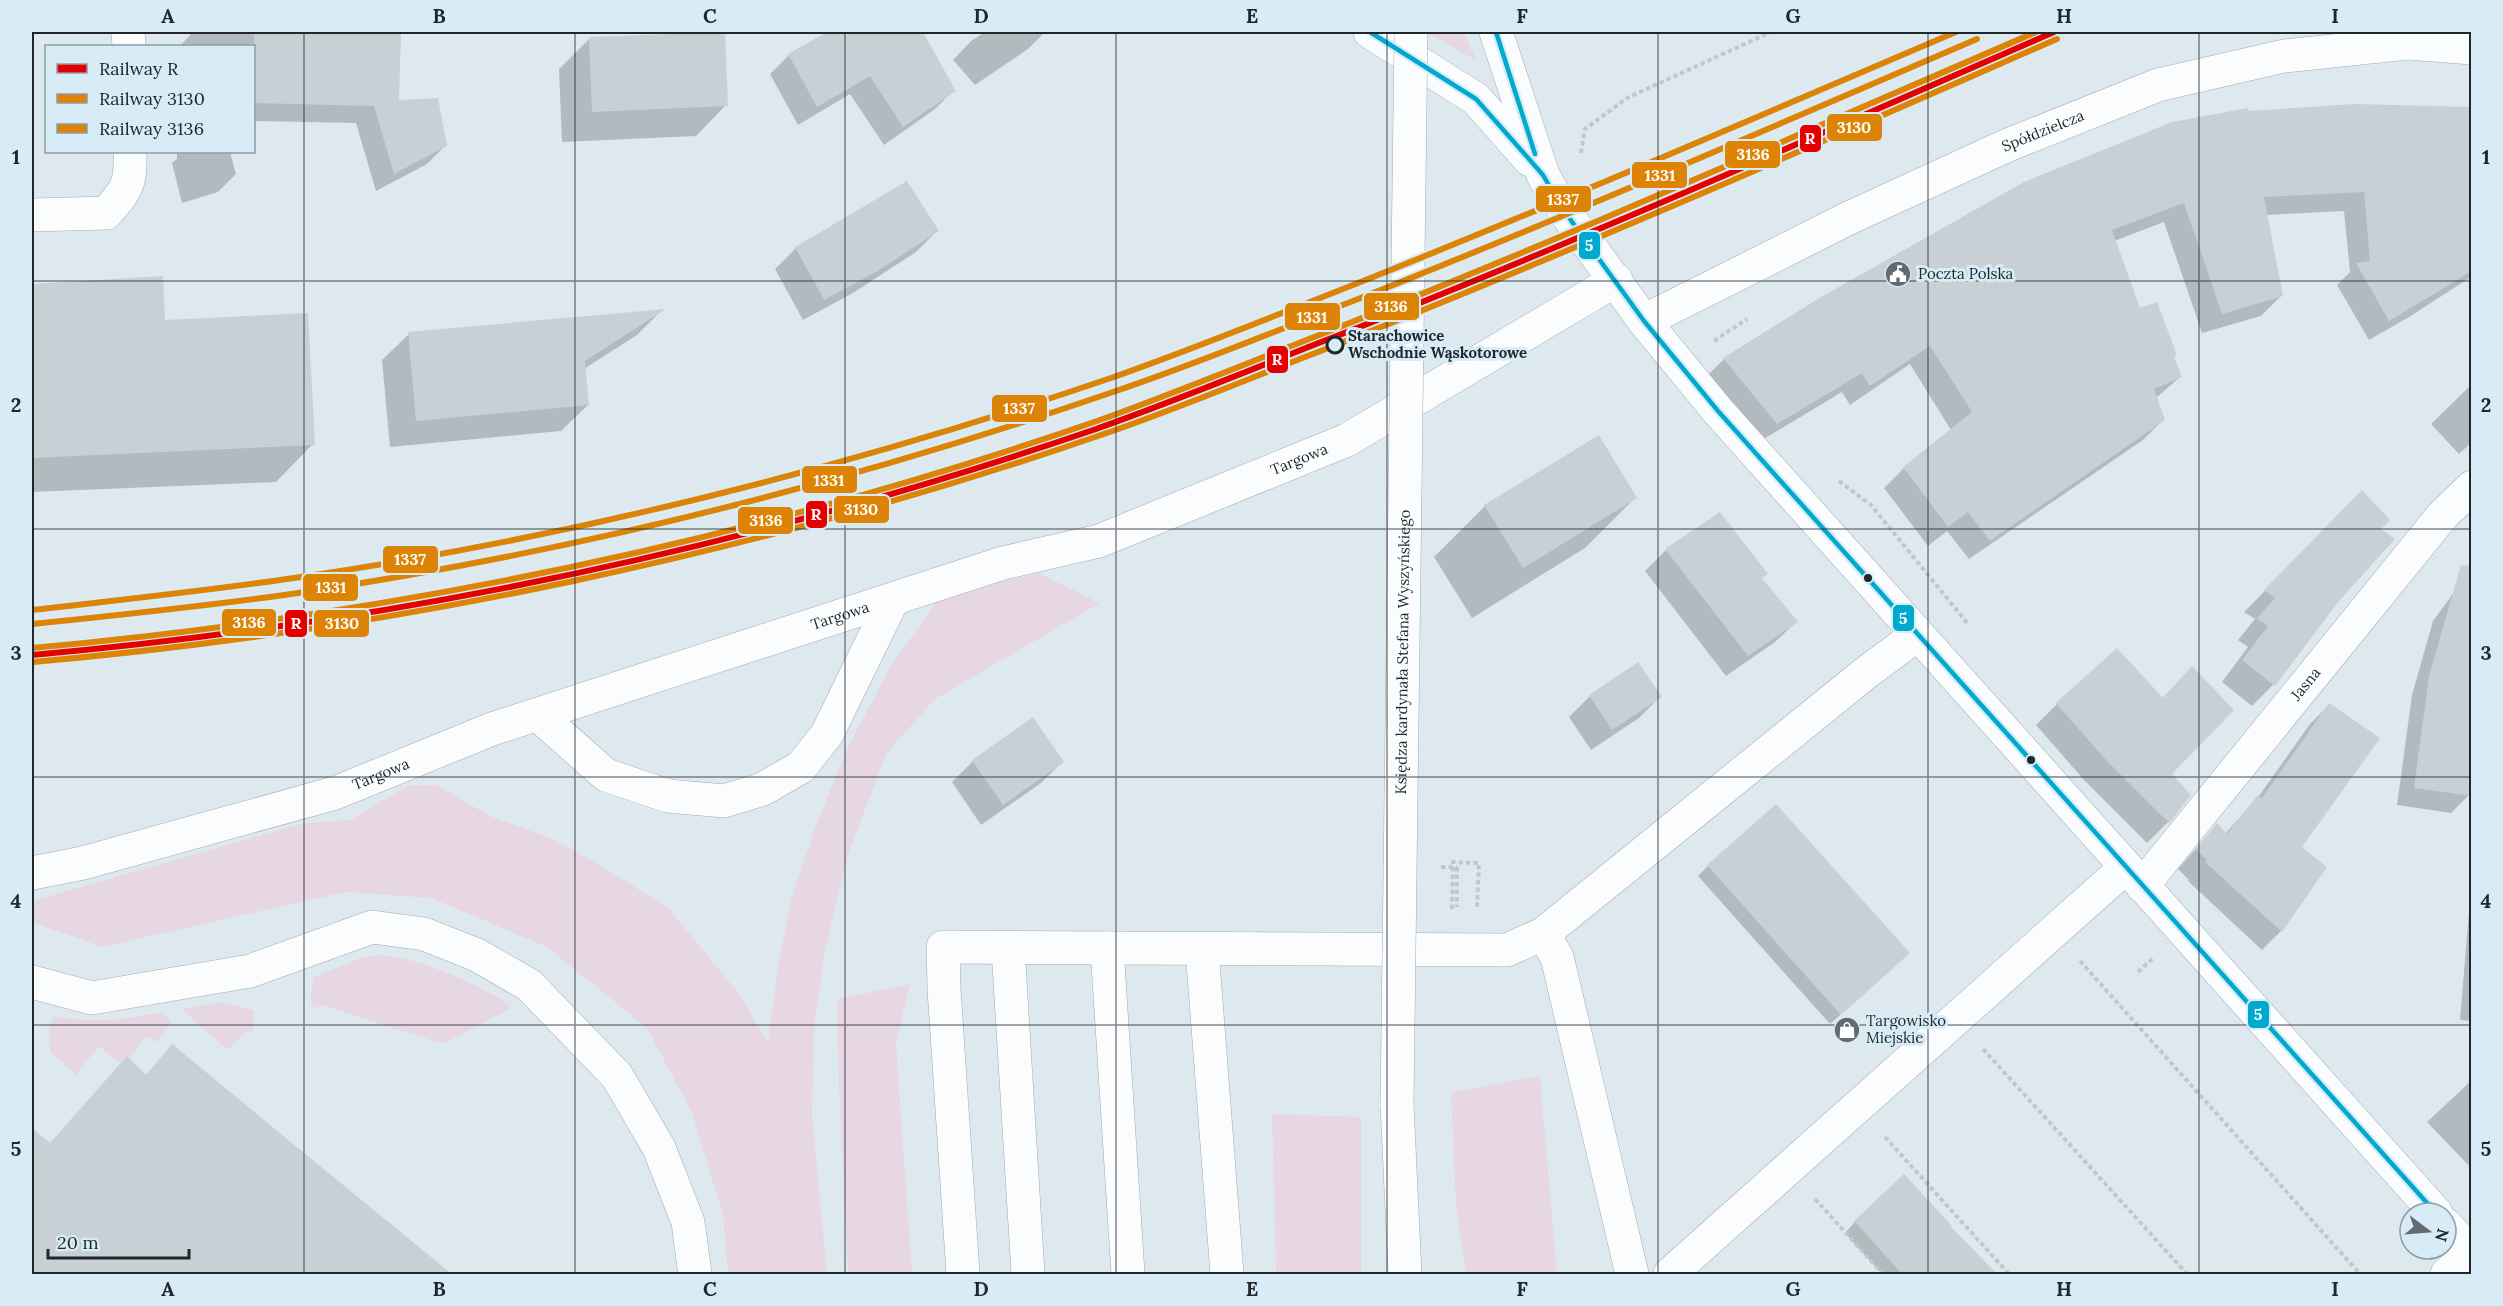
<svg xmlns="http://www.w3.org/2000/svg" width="2503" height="1306" font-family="Lora,serif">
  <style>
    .green { fill: #e7d7e3 }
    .shadow { fill: #0003 }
    .building { fill: #c8d0d5 }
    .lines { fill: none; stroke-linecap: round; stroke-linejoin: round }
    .minor-casing { stroke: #a3abb0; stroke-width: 34 }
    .major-casing { stroke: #a3abb0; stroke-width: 34 }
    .path { stroke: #c4c7c9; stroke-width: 4; stroke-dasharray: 4.5 3; stroke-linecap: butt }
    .minor { stroke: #fafcfd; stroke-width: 33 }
    .major { stroke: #fafcfd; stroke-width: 33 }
    .major-bridge-casing { stroke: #a3abb0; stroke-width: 34; stroke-linecap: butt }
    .path-bridge { stroke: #c4c7c9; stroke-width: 4; stroke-dasharray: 4.5 3; stroke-linecap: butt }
    .major-bridge { stroke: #fafcfd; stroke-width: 33 }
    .bus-1-casing { stroke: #d7ecf6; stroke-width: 9 }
    .bus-1 { stroke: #00a9ce; stroke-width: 4.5 }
    .rail-1-casing { stroke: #d7ecf6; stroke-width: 10 }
    .rail-2-casing { stroke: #d7ecf6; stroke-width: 10 }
    .rail-3-casing { stroke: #d7ecf6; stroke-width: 10 }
    .rail-4-casing { stroke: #d7ecf6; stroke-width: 10 }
    .rail-5-casing { stroke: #d7ecf6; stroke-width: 10 }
    .rail-1 { stroke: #e50000; stroke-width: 6 }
    .rail-2 { stroke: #dd8406; stroke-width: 6 }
    .rail-3 { stroke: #dd8406; stroke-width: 6 }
    .rail-4 { stroke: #dd8406; stroke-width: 6 }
    .rail-5 { stroke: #dd8406; stroke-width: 6 }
    .grid { fill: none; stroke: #1f272b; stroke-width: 1.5; stroke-opacity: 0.55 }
    .stop-dot { fill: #d7ecf6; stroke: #1f272b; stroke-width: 3 }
    .bus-dot { fill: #1f272b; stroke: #d7ecf6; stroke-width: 2 }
    .labels { text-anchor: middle; stroke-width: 6; stroke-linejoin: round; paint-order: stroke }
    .street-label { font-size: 15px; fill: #1f272b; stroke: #d7ecf6 }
    .poi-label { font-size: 15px; fill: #1f272b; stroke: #d7ecf6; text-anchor: start }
    .stop-label { font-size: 15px; font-weight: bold; fill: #1f272b; stroke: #d7ecf6; text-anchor: start }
    .line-badge { stroke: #d7ecf6; stroke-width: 2 }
    .badge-label { font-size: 16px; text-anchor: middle; font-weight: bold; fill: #fff }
    .neatline { fill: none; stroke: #1f272b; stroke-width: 2 }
    .grid-label { font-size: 20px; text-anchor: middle; font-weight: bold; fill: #1f272b }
  </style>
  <rect width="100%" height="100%" fill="#dee9ef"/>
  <g class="green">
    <path d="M1426,32H1464L1476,60Z"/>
    <path d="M1038,573L1100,603L935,699L886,754L848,855L825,950L814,1030L812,1114L827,1274H728L723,1215L692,1113L647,1028L547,947L431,898L346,892L102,947L32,922V901L304,823L350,820L409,785H436L490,816L553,839L607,869L670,910L735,989L768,1042L778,968L791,900L817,823L846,751L890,667L941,596Z"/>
    <path d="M377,955C421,957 465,980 503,1000L511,1008L443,1044L322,1005L314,1009L310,1000L314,977L363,957Z"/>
    <path d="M910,984L896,1043L912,1274H848L839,1086L837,999Z"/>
    <path d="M220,1002L254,1010V1030L244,1034L228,1050L181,1009Z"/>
    <path d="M162,1012L172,1022L158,1042L146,1036L124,1065L98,1046L77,1075L50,1052L49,1029L54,1016C97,1024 120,1020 162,1012Z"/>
    <path d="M1540,1076L1557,1274H1466L1456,1206L1451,1092Z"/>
    <path d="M1272,1114L1361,1117V1274H1276Z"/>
  </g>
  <g class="shadow">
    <path d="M193,32H400L398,102L445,146L427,164L376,191L356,123L254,121V46H180Z"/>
    <path d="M830,32H854L860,43L879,32H921L954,90L935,109L884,145L850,94L798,125L770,74L789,55Z"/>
    <path d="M985,32H1045L1028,49L975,85L953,60L971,41Z"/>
    <path d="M590,38L726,105L696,136L562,142L559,69Z"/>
    <path d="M2472,110V279L2471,277L2409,317L2369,340L2337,285L2350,272L2344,211L2266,215L2281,296L2261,316L2202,333L2164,222L2114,241L2139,310L2172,358L2180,377L2156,398L2163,420L2143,440L1969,559L1947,531L1928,546L1884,488L1904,468L1951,430L1910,364L1850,405L1842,392L1757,443L1704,379L1724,359L2247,113Z"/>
    <path d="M177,152H230L236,174L218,192L182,203L172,163L177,159Z"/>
    <path d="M937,231L916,252L853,293L803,320L775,269L796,248Z"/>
    <path d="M161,278L164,322L313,444L276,482L32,492V285Z"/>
    <path d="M662,310L637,335L584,369L588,405L561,431L390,447L382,360L409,334Z"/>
    <path d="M2472,384V442L2459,454L2431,424Z"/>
    <path d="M2362,493L2338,600L2273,685L2252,706L2222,682L2248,647L2238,640L2255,619L2244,612Z"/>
    <path d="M1635,498L1585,548L1472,618L1434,557L1485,506Z"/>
    <path d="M1666,550L1760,579L1796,622L1775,642L1726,676L1645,571Z"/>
    <path d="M2472,568L2469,795L2451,813L2397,805L2412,695L2433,621Z"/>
    <path d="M2191,668L2170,774L2168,822L2147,843L2084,780L2036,725L2057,704L2162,699Z"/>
    <path d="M1590,696L1660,697L1639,718L1591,750L1569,717Z"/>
    <path d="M2329,705L2281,931L2262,950L2188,881L2189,880L2178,869L2217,825L2225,834L2259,796L2310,724Z"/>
    <path d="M973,761L1062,762L1041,783L981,825L952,782Z"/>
    <path d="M1708,866L1897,964L1830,1024L1698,876Z"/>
    <path d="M2472,875V1021L2460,1020Z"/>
    <path d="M172,1046L451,1274H32V1130L50,1145L145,1076Z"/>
    <path d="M2472,1080V1169L2427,1122Z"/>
    <path d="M1855,1222L1993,1274H1882L1845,1233Z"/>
  </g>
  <g class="building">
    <path d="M254,32H401L399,100L438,98L447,146L394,174L374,106L254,103Z"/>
    <path d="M725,32L728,106L592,112L589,37Z"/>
    <path d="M827,32H923L956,91L903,127L870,76L817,107L788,54Z"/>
    <path d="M2355,104L2472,107V271L2389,321L2356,263L2370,261L2364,192L2264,197L2283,296L2222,314L2184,203L2112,230L2140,308L2157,302L2177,355L2174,357L2182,377L2154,389L2165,420L1990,541L1968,512L1948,527L1903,467L1972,412L1930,346L1870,386L1862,373L1777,424L1723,358L1816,300L2024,182L2172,122L2248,108L2249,111Z"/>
    <path d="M907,181L939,231L876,272L824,300L795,247Z"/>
    <path d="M163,276L165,320L308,313L315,445L32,458V284Z"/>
    <path d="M666,309L585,361L589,405L416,421L408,332Z"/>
    <path d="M1599,435L1637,498L1523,568L1484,505Z"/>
    <path d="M2362,490L2390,520L2381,529L2395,539L2339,601L2275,686L2242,660L2268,626L2257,618L2275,598L2264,590Z"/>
    <path d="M1720,512L1768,574L1762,578L1798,622L1748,656L1665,549Z"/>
    <path d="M2461,565L2472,566V796L2414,788L2429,676Z"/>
    <path d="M2117,648L2163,698L2192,666L2234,710L2172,774L2191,795L2169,823L2105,759L2056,703Z"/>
    <path d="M1638,662L1662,697L1612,730L1589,695Z"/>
    <path d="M2329,703L2380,738L2302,847L2327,867L2282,932L2205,862L2207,860L2196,849L2217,823L2227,834L2258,795L2262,798Z"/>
    <path d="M1033,717L1064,762L1003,805L972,760Z"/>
    <path d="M1776,804L1910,953L1841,1015L1707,865Z"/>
    <path d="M172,1044L281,1134L453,1275H32V1128L50,1143L127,1056L146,1075Z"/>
    <path d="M1904,1174L1952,1226L1951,1227L1998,1275H1903L1854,1221Z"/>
  </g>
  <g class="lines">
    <g class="minor-casing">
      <g id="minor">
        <path d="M128,32L129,46"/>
        <path d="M1370,32L1476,99L1530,160"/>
        <path d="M1496,32L1543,175L1562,208L1644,321L1718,411L2436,1213"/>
        <path d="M32,215L106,213C128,189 131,183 130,152"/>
        <path id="s1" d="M1644,321L1849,218L2008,145L2158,85L2284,56L2408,43L2472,48"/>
        <path d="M538,715L606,775L668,796L724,801L763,789L801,767L827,734L892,601"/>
        <path id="s2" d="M32,873L83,863L335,793L492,729L1003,563L1099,541L1347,440L1616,280"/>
        <path id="s3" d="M2142,886L2442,516L2472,487"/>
        <path d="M1543,934L1557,957L1632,1274"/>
        <path d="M1008,948L1028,1274"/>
        <path d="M1107,948L1128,1274"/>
        <path d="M1202,949L1227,1274"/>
        <path d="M32,982L92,998L250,971L372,927L424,934L477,955L529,985L617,1076L659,1148L688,1222L695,1274"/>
        <path d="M2446,1225L2472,1253"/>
        <path d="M963,1274L944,989L943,947L1507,950L1543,934L1867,672L1917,635"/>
        <path d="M1670,1274L2125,868"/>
        <path d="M2447,1274L2472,1253"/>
      </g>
    </g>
    <g class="major-casing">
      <path id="major" d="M1397,1104L1405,1274"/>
    </g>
    <g class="path">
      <path d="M1581,153L1585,129L1627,98L1771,32"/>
      <path d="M1714,341L1747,319"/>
      <path d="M1839,481L1871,505L1968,624"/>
      <path d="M1457,867V907"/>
      <path d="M1452,909L1453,862L1479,863L1477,907"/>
      <path d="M2080,961L2360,1274"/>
      <path d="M2138,972L2153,958"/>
      <path d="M1983,1049L2187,1274"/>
      <path d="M1885,1137L2009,1274"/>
      <path d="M1815,1199L1883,1274"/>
    </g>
    <use href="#minor" class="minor"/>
    <use href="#major" class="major"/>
    <g class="major-bridge-casing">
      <g id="major-bridge">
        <path id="s4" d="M1397,1104L1411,32"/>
      </g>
    </g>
    <path class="path-bridge" d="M1441,867H1457"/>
    <use href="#major-bridge" class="major-bridge"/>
    <g class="bus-1-casing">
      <g id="bus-1">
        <path d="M1370,32L1476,99L1543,175L1562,208L1644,321L1718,411L2436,1213"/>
        <path d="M1496,32L1535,154"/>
      </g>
    </g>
    <use href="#bus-1" class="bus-1"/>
    <g class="rail-1-casing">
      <path id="rail-1" d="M32,655C393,623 753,547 1096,429C1170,403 1243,373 1316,344C1565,247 1809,139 2054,32"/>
    </g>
    <g class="rail-2-casing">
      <path id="rail-2" d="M33,662C394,630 755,554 1098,436C1172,411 1245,380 1318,352C1567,254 1812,146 2057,39"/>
    </g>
    <g class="rail-3-casing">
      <path id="rail-3" d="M32,648C393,615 754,540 1097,421C1167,396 1235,368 1304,341C1551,244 1793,137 2036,32"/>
    </g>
    <g class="rail-4-casing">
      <path id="rail-4" d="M33,624C121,615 210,606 298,593C574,552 849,483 1113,392C1194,365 1273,332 1353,301C1563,218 1770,128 1977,39"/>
    </g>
    <g class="rail-5-casing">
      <path id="rail-5" d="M32,610C119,600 206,591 294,578C569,538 847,468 1111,378C1191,350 1269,318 1348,287C1552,206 1754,118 1956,32"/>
    </g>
    <use href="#rail-1" class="rail-1"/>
    <use href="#rail-2" class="rail-2"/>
    <use href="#rail-3" class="rail-3"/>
    <use href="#rail-4" class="rail-4"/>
    <use href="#rail-5" class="rail-5"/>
  </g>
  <path class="grid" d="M304,32V1274M575,32V1274M845,32V1274M1116,32V1274M1387,32V1274M1658,32V1274M1928,32V1274M2199,32V1274M32,281H2472M32,529H2472M32,777H2472M32,1025H2472"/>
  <defs>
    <g id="civic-disc" transform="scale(1.35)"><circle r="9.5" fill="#626b70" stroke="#d7ecf6"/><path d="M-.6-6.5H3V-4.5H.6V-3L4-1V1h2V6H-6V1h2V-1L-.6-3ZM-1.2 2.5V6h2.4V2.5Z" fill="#fff"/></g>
    <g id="shop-disc" transform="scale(1.35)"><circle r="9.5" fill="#626b70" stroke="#d7ecf6"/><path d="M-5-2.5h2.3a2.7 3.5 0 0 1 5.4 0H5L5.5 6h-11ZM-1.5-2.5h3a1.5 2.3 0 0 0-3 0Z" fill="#fff"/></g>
  </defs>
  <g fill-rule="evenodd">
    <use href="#civic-disc" x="1898" y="274"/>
    <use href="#shop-disc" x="1847" y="1030"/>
  </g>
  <circle class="stop-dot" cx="1335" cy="345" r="8"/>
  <g class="bus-dot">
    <circle cx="1868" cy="578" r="5"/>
    <circle cx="2031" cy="760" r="5"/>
  </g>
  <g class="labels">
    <g class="street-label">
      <text dy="5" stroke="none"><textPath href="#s1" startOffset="442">Spółdzielcza</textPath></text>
      <text dy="5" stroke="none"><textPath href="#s2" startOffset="1335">Targowa</textPath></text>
      <text dy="5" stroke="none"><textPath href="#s2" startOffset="849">Targowa</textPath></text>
      <text dy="5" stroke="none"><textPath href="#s4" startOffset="452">Księdza kardynała Stefana Wyszyńskiego</textPath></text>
      <text dy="5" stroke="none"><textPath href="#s3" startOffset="260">Jasna</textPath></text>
      <text dy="5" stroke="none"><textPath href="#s2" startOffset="363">Targowa</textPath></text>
    </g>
    <g class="poi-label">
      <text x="1918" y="279">Poczta Polska</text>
      <text x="1866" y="1026">Targowisko<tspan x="1866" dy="17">Miejskie</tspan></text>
    </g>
    <g class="stop-label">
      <text x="1348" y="341">Starachowice<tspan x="1348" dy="17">Wschodnie Wąskotorowe</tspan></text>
    </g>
  </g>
  <g class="line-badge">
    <rect x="1826" y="113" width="57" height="29" rx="6" fill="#dd8406"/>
    <rect x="1799" y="124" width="23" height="29" rx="6" fill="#e50000"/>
    <rect x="1724" y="140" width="57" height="29" rx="6" fill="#dd8406"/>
    <rect x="1631" y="161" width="57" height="28" rx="6" fill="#dd8406"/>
    <rect x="1535" y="185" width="57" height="28" rx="6" fill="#dd8406"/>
    <rect x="1578" y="231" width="23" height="29" rx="6" fill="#00a9ce"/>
    <rect x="1363" y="292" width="57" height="29" rx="6" fill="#dd8406"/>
    <rect x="1284" y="302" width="57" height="29" rx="6" fill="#dd8406"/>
    <rect x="1266" y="345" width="23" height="29" rx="6" fill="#e50000"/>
    <rect x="991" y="394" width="57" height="29" rx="6" fill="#dd8406"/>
    <rect x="801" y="465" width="57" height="29" rx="6" fill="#dd8406"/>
    <rect x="833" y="495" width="57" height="29" rx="6" fill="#dd8406"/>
    <rect x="805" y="500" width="23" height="29" rx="6" fill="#e50000"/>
    <rect x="737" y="506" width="57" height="29" rx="6" fill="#dd8406"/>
    <rect x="382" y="545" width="57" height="29" rx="6" fill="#dd8406"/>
    <rect x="302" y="573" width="57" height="29" rx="6" fill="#dd8406"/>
    <rect x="1892" y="604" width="23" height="28" rx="6" fill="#00a9ce"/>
    <rect x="221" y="608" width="56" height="29" rx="6" fill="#dd8406"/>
    <rect x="313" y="609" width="57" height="29" rx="6" fill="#dd8406"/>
    <rect x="284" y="609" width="24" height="29" rx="6" fill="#e50000"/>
    <rect x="2247" y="1000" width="23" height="29" rx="6" fill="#00a9ce"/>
  </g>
  <g class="badge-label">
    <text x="1854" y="133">3130</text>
    <text x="1810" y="144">R</text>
    <text x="1753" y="160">3136</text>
    <text x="1660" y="181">1331</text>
    <text x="1563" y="205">1337</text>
    <text x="1589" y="251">5</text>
    <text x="1391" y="312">3136</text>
    <text x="1312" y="323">1331</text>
    <text x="1277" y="365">R</text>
    <text x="1019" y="414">1337</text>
    <text x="829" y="486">1331</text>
    <text x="861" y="515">3130</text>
    <text x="816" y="520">R</text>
    <text x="766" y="526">3136</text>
    <text x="410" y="565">1337</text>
    <text x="331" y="593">1331</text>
    <text x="1903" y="624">5</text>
    <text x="249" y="628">3136</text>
    <text x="342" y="629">3130</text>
    <text x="296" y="629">R</text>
    <text x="2258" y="1020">5</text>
  </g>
  <rect width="2503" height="1306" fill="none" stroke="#d7ecf6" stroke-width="66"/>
  <rect x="45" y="45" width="210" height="108" fill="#d7ecf6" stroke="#8d9da5" stroke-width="1.5"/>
  <rect x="57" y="64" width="30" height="9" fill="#e50000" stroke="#8d9da5" stroke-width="1.5"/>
  <text x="99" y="75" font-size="18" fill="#1f272b">Railway R</text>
  <rect x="57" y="94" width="30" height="9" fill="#dd8406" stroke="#8d9da5" stroke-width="1.5"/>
  <text x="99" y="105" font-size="18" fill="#1f272b">Railway 3130</text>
  <rect x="57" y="124" width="30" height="9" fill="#dd8406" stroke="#8d9da5" stroke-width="1.5"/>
  <text x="99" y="135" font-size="18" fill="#1f272b">Railway 3136</text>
  <g transform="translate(2428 1231) rotate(106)"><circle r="28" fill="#d7ecf6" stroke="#8d9da5" stroke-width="1.5"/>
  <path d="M0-4.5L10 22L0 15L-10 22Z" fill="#626b70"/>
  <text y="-9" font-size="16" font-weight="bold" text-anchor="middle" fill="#1f272b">N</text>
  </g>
  <path d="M48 1249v9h141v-9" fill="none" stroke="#1f272b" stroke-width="3"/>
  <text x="57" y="1249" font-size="18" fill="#1f272b" stroke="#d7ecf6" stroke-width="4.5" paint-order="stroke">20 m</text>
  <rect x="33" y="33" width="2437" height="1240" class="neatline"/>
  <g class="grid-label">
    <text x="168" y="23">A</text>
    <text x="439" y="23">B</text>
    <text x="710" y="23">C</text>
    <text x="981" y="23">D</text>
    <text x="1252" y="23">E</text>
    <text x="1522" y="23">F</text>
    <text x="1793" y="23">G</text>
    <text x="2064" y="23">H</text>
    <text x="2335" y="23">I</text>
    <text x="16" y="164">1</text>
    <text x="2486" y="164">1</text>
    <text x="16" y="412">2</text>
    <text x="2486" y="412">2</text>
    <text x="16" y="660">3</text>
    <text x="2486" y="660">3</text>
    <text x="16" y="908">4</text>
    <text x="2486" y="908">4</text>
    <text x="16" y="1156">5</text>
    <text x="2486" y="1156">5</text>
    <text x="168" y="1296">A</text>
    <text x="439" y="1296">B</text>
    <text x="710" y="1296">C</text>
    <text x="981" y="1296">D</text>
    <text x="1252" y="1296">E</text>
    <text x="1522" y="1296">F</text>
    <text x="1793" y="1296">G</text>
    <text x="2064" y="1296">H</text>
    <text x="2335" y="1296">I</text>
  </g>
</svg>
